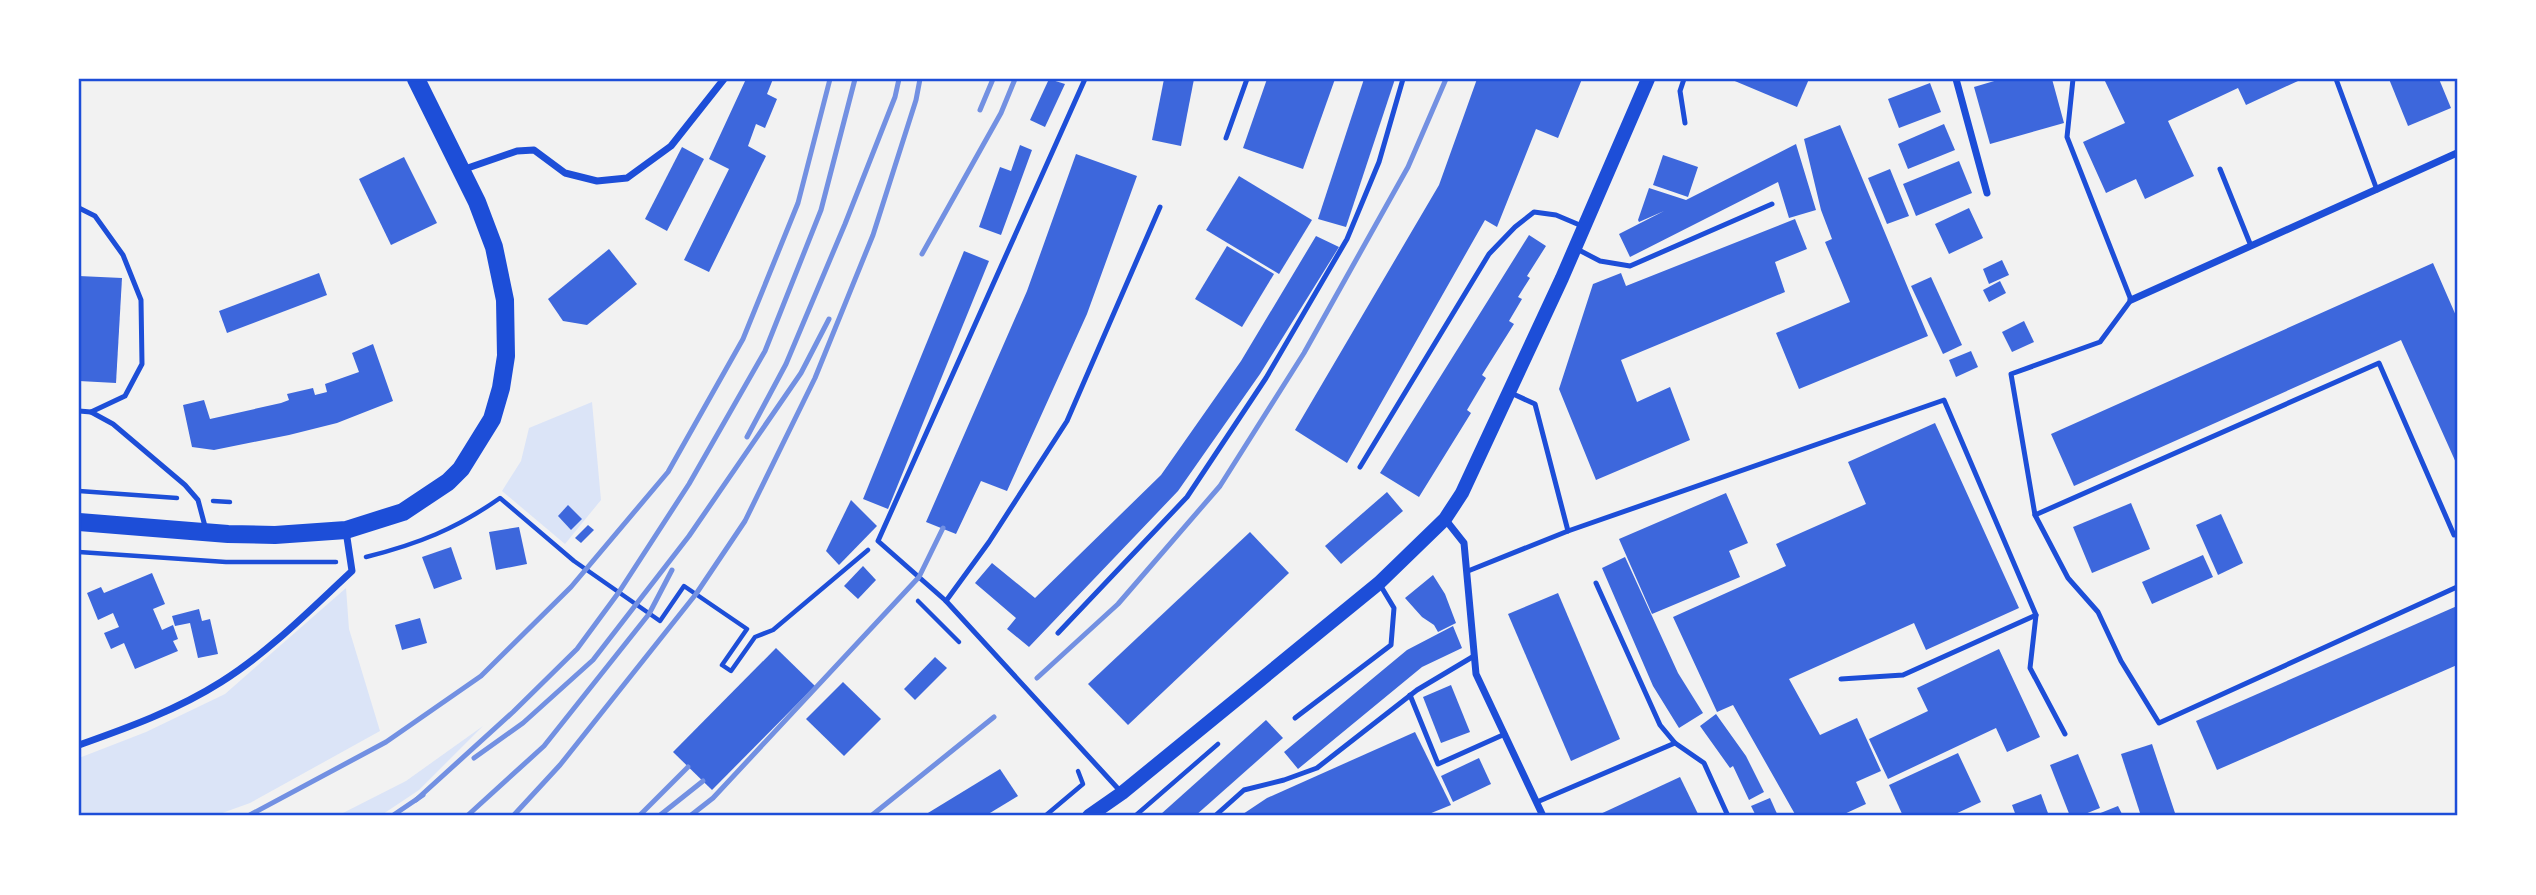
<svg xmlns="http://www.w3.org/2000/svg" width="2536" height="895" font-family="'PT Sans Narrow',sans-serif">
  <style>
    .green { fill: #dbe4f7 }
    .building { fill: #3d67dc }
    .lines { fill: none; stroke-linecap: round; stroke-linejoin: round }
    .path { stroke: #1d4ed8; stroke-width: 4.5 }
    .service { stroke: #1d4ed8; stroke-width: 5 }
    .minor { stroke: #1d4ed8; stroke-width: 7 }
    .secondary { stroke: #1d4ed8; stroke-width: 14 }
    .primary { stroke: #1d4ed8; stroke-width: 18 }
    .rail { stroke: #7290e2; stroke-width: 5 }
    .neatline { fill: none; stroke: #1d4ed8; stroke-width: 2.5 }
  </style>
  <rect width="100%" height="100%" fill="#f2f2f2"/>
  <g class="green">
    <path d="M592,402L601,500L565,544L502,491L521,461L529,428Z"/>
    <path d="M346,588L349,629L380,731L250,803L214,816H79V758L146,732L225,694Z"/>
    <path d="M483,726L419,790L380,816H337L406,781Z"/>
  </g>
  <g class="building">
    <path d="M746,79H773L767,94L777,99L765,128L756,124L748,146L766,156L709,272L684,260L729,169L709,159Z"/>
    <path d="M1049,79L1065,84L1045,127L1030,120Z"/>
    <path d="M1164,79H1194L1181,146L1152,140Z"/>
    <path d="M1267,79H1335L1303,169L1243,148Z"/>
    <path d="M1364,79H1395L1346,227L1318,219Z"/>
    <path d="M1477,79H1582L1558,138L1536,129L1497,227L1485,220L1347,463L1295,430L1439,185Z"/>
    <path d="M1730,79H1809L1797,107Z"/>
    <path d="M2001,79H2052L2064,123L1990,144L1974,87Z"/>
    <path d="M2104,79H2297L2298,81L2246,105L2238,88L2168,121L2194,176L2145,199L2136,179L2106,193L2083,142L2125,123Z"/>
    <path d="M2389,79H2439L2451,108L2408,126Z"/>
    <path d="M1930,83L1941,112L1899,128L1888,99Z"/>
    <path d="M1944,124L1955,150L1908,169L1898,144Z"/>
    <path d="M1840,125L1928,336L1799,389L1776,333L1850,302L1825,242L1832,239L1821,210L1804,139Z"/>
    <path d="M1796,144L1816,210L1789,218L1778,182L1630,257L1619,234L1664,211L1639,222L1638,220L1649,188L1686,200Z"/>
    <path d="M1020,145L1032,150L1001,235L979,227L1000,167L1011,171Z"/>
    <path d="M682,147L704,159L667,231L645,219Z"/>
    <path d="M1076,154L1137,176L1087,314L1007,491L981,481L956,534L926,522L1027,291Z"/>
    <path d="M1663,155L1698,167L1688,197L1653,185Z"/>
    <path d="M404,157L437,223L391,245L359,179Z"/>
    <path d="M1959,161L1972,193L1916,216L1903,184Z"/>
    <path d="M1890,169L1909,216L1887,224L1868,178Z"/>
    <path d="M1239,176L1312,220L1279,274L1206,230Z"/>
    <path d="M1969,208L1983,238L1949,254L1935,224Z"/>
    <path d="M1795,219L1807,249L1775,262L1785,292L1621,360L1637,402L1670,387L1690,440L1596,480L1559,389L1593,284L1621,273L1626,286Z"/>
    <path d="M1529,235L1546,246L1527,276L1530,278L1518,297L1522,299L1509,321L1514,324L1482,375L1486,378L1467,410L1471,413L1419,497L1380,473Z"/>
    <path d="M1316,236L1339,247L1260,374L1178,491L1029,647L1007,629L1016,618L975,583L992,563L1035,598L1161,475L1241,361Z"/>
    <path d="M1227,246L1274,274L1242,327L1195,299Z"/>
    <path d="M609,249L637,284L587,325L563,321L548,299Z"/>
    <path d="M964,251L989,261L888,509L863,499Z"/>
    <path d="M2002,260L2009,275L1989,284L1983,269Z"/>
    <path d="M2433,263L2457,318V465L2401,340L2074,486L2051,434Z"/>
    <path d="M319,273L327,295L227,333L219,311Z"/>
    <path d="M79,276L122,278L116,383L79,381Z"/>
    <path d="M1931,277L1962,345L1943,354L1911,286Z"/>
    <path d="M2000,281L2006,293L1989,302L1983,290Z"/>
    <path d="M2024,321L2034,342L2012,352L2002,332Z"/>
    <path d="M373,344L393,401L337,423L289,435L214,450L192,447L183,405L204,400L210,419L281,403L289,400L287,394L313,388L315,395L327,392L325,384L359,372L352,353Z"/>
    <path d="M1971,351L1978,367L1956,377L1949,360Z"/>
    <path d="M1935,423L2019,608L1926,650L1914,623L1789,679L1820,735L1857,718L1881,771L1856,782L1866,804L1840,816H1796L1733,705L1717,712L1673,617L1786,566L1776,544L1866,504L1848,462Z"/>
    <path d="M1387,492L1403,511L1341,564L1325,546Z"/>
    <path d="M1726,493L1748,543L1729,551L1740,577L1652,614L1619,539Z"/>
    <path d="M851,500L877,526L839,565L826,551Z"/>
    <path d="M2131,503L2150,549L2092,573L2073,527Z"/>
    <path d="M568,505L582,519L571,530L558,516Z"/>
    <path d="M2221,514L2243,563L2218,575L2196,525Z"/>
    <path d="M588,525L594,530L581,543L575,538Z"/>
    <path d="M519,527L527,564L496,570L489,532Z"/>
    <path d="M1250,532L1289,573L1128,725L1088,684Z"/>
    <path d="M451,547L462,579L434,589L422,557Z"/>
    <path d="M2203,555L2213,577L2152,604L2142,582Z"/>
    <path d="M1625,557L1678,673L1703,713L1679,728L1653,686L1602,568Z"/>
    <path d="M863,566L876,580L858,599L844,586Z"/>
    <path d="M152,573L165,604L153,609L162,630L173,625L178,639L173,641L178,651L135,669L124,643L111,649L104,633L119,627L113,613L98,620L87,593L101,587L104,593Z"/>
    <path d="M1433,575L1445,594L1456,623L1438,632L1434,625L1422,617L1405,598Z"/>
    <path d="M1558,593L1620,739L1571,761L1508,614Z"/>
    <path d="M2457,606V665L2217,770L2196,721Z"/>
    <path d="M199,609L202,621L210,619L218,654L198,658L190,623L175,626L172,616Z"/>
    <path d="M420,618L427,643L402,650L395,625Z"/>
    <path d="M1453,626L1462,648L1422,667L1298,769L1284,752L1407,650Z"/>
    <path d="M776,648L815,686L712,790L673,752Z"/>
    <path d="M1999,649L2040,737L2007,752L1996,728L1888,779L1869,739L1928,711L1917,688Z"/>
    <path d="M935,657L947,668L915,700L904,689Z"/>
    <path d="M843,682L881,719L844,756L806,719Z"/>
    <path d="M1451,685L1470,732L1441,743L1423,697Z"/>
    <path d="M1716,714L1746,756L1764,792L1749,800L1733,766L1730,768L1700,726Z"/>
    <path d="M1266,720L1283,738L1195,816H1163L1161,814Z"/>
    <path d="M1415,732L1451,805L1424,816H1240L1267,798Z"/>
    <path d="M2152,744L2176,816H2141L2121,754Z"/>
    <path d="M1958,753L1981,802L1951,816H1903L1889,785Z"/>
    <path d="M2078,754L2100,808L2080,816H2070L2050,765Z"/>
    <path d="M1479,758L1491,784L1453,802L1441,776Z"/>
    <path d="M1000,769L1018,796L985,816H923Z"/>
    <path d="M1680,777L1699,816H1596Z"/>
    <path d="M2041,794L2049,816H2016L2012,805Z"/>
    <path d="M1770,798L1778,816H1756L1751,806Z"/>
    <path d="M2118,806L2123,816H2093Z"/>
  </g>
  <g class="lines">
    <g class="path">
      <path d="M79,491L177,498"/>
      <path d="M213,501L230,502"/>
      <path d="M79,552L226,562H336"/>
      <path d="M366,557C418,544 456,529 500,498L574,561L660,621L684,586L747,629L722,665L731,671L755,637L773,630L868,550"/>
      <path d="M918,601L959,642"/>
      <path d="M1045,816L1083,784L1078,771"/>
      <path d="M1135,816L1218,744"/>
    </g>
    <g class="service">
      <path d="M1085,79L878,541L946,601L1122,793"/>
      <path d="M1684,79L1680,91L1685,123"/>
      <path d="M2073,79L2067,137L2131,300L2100,342L2011,374L2035,515L2068,578L2098,612L2121,661L2159,723L2457,587"/>
      <path d="M2336,79L2377,190"/>
      <path d="M1226,138L1247,79"/>
      <path d="M2220,169L2251,246"/>
      <path d="M79,208L95,216L123,255L141,300L142,364L125,396L91,412"/>
      <path d="M1575,248L1600,261L1630,266L1772,204"/>
      <path d="M1511,393L1535,404L1568,531"/>
      <path d="M79,411L91,412L113,424L185,485L198,500L206,530"/>
      <path d="M1360,467L1489,254L1515,227L1534,212L1556,215L1582,226"/>
      <path d="M2035,515L2379,363L2454,535L2457,533"/>
      <path d="M1468,571L1568,531L1944,400L2036,615L2030,668L2065,734"/>
      <path d="M1596,583L1660,725L1675,743L1704,763L1728,816"/>
      <path d="M946,601L989,542L1067,421L1160,207"/>
      <path d="M1058,633L1187,497L1266,378L1347,239L1379,162L1403,79"/>
      <path d="M1841,679L1903,675L2036,615"/>
      <path d="M1410,695L1438,764L1505,734"/>
      <path d="M1295,718L1391,645L1394,608L1379,583"/>
      <path d="M1537,802L1675,743"/>
      <path d="M1216,815L1244,790L1284,780L1317,768L1417,690L1474,656"/>
    </g>
    <g class="minor">
      <path d="M1956,79L1987,193"/>
      <path d="M462,170L517,151L534,150L565,173L597,181L627,178L671,146L724,79"/>
      <path d="M2131,300L2457,153"/>
      <path d="M1445,519L1464,543L1476,674L1543,816"/>
      <path d="M79,745C127,728 177,710 221,682C269,652 311,609 352,571L346,531"/>
    </g>
    <path class="secondary" d="M1089,816L1122,793L1379,583L1445,519L1462,493L1562,278L1648,79"/>
    <path class="primary" d="M79,522L228,534L275,535L346,530L403,512L448,482L461,469L492,419L501,388L506,356L505,300L494,247L477,202L416,79"/>
    <g class="rail">
      <path d="M980,110L993,79"/>
      <path d="M922,254L1001,113L1015,79"/>
      <path d="M747,437L786,364L845,224L895,97L899,79"/>
      <path d="M1037,678L1118,604L1220,486L1304,353L1408,167L1446,79"/>
      <path d="M474,758L523,723L593,660L689,536L801,373L829,319"/>
      <path d="M416,800L513,712L577,649L619,592L689,484L765,351L821,210L855,79"/>
      <path d="M248,816L386,742L481,676L571,587L668,472L743,339L798,203L830,79"/>
      <path d="M392,816L423,795"/>
      <path d="M467,816L544,746L649,614L672,570"/>
      <path d="M513,816L560,765L696,594L745,521L815,378L873,235L916,100L920,79"/>
      <path d="M639,816L688,767"/>
      <path d="M659,816L703,781"/>
      <path d="M690,816L713,798L919,577L943,528"/>
      <path d="M871,816L994,717"/>
    </g>
  </g>
  <rect width="2536" height="895" fill="none" stroke="#ffffff" stroke-width="161"/>
  <rect x="80" y="80" width="2376" height="734" class="neatline"/>
</svg>
